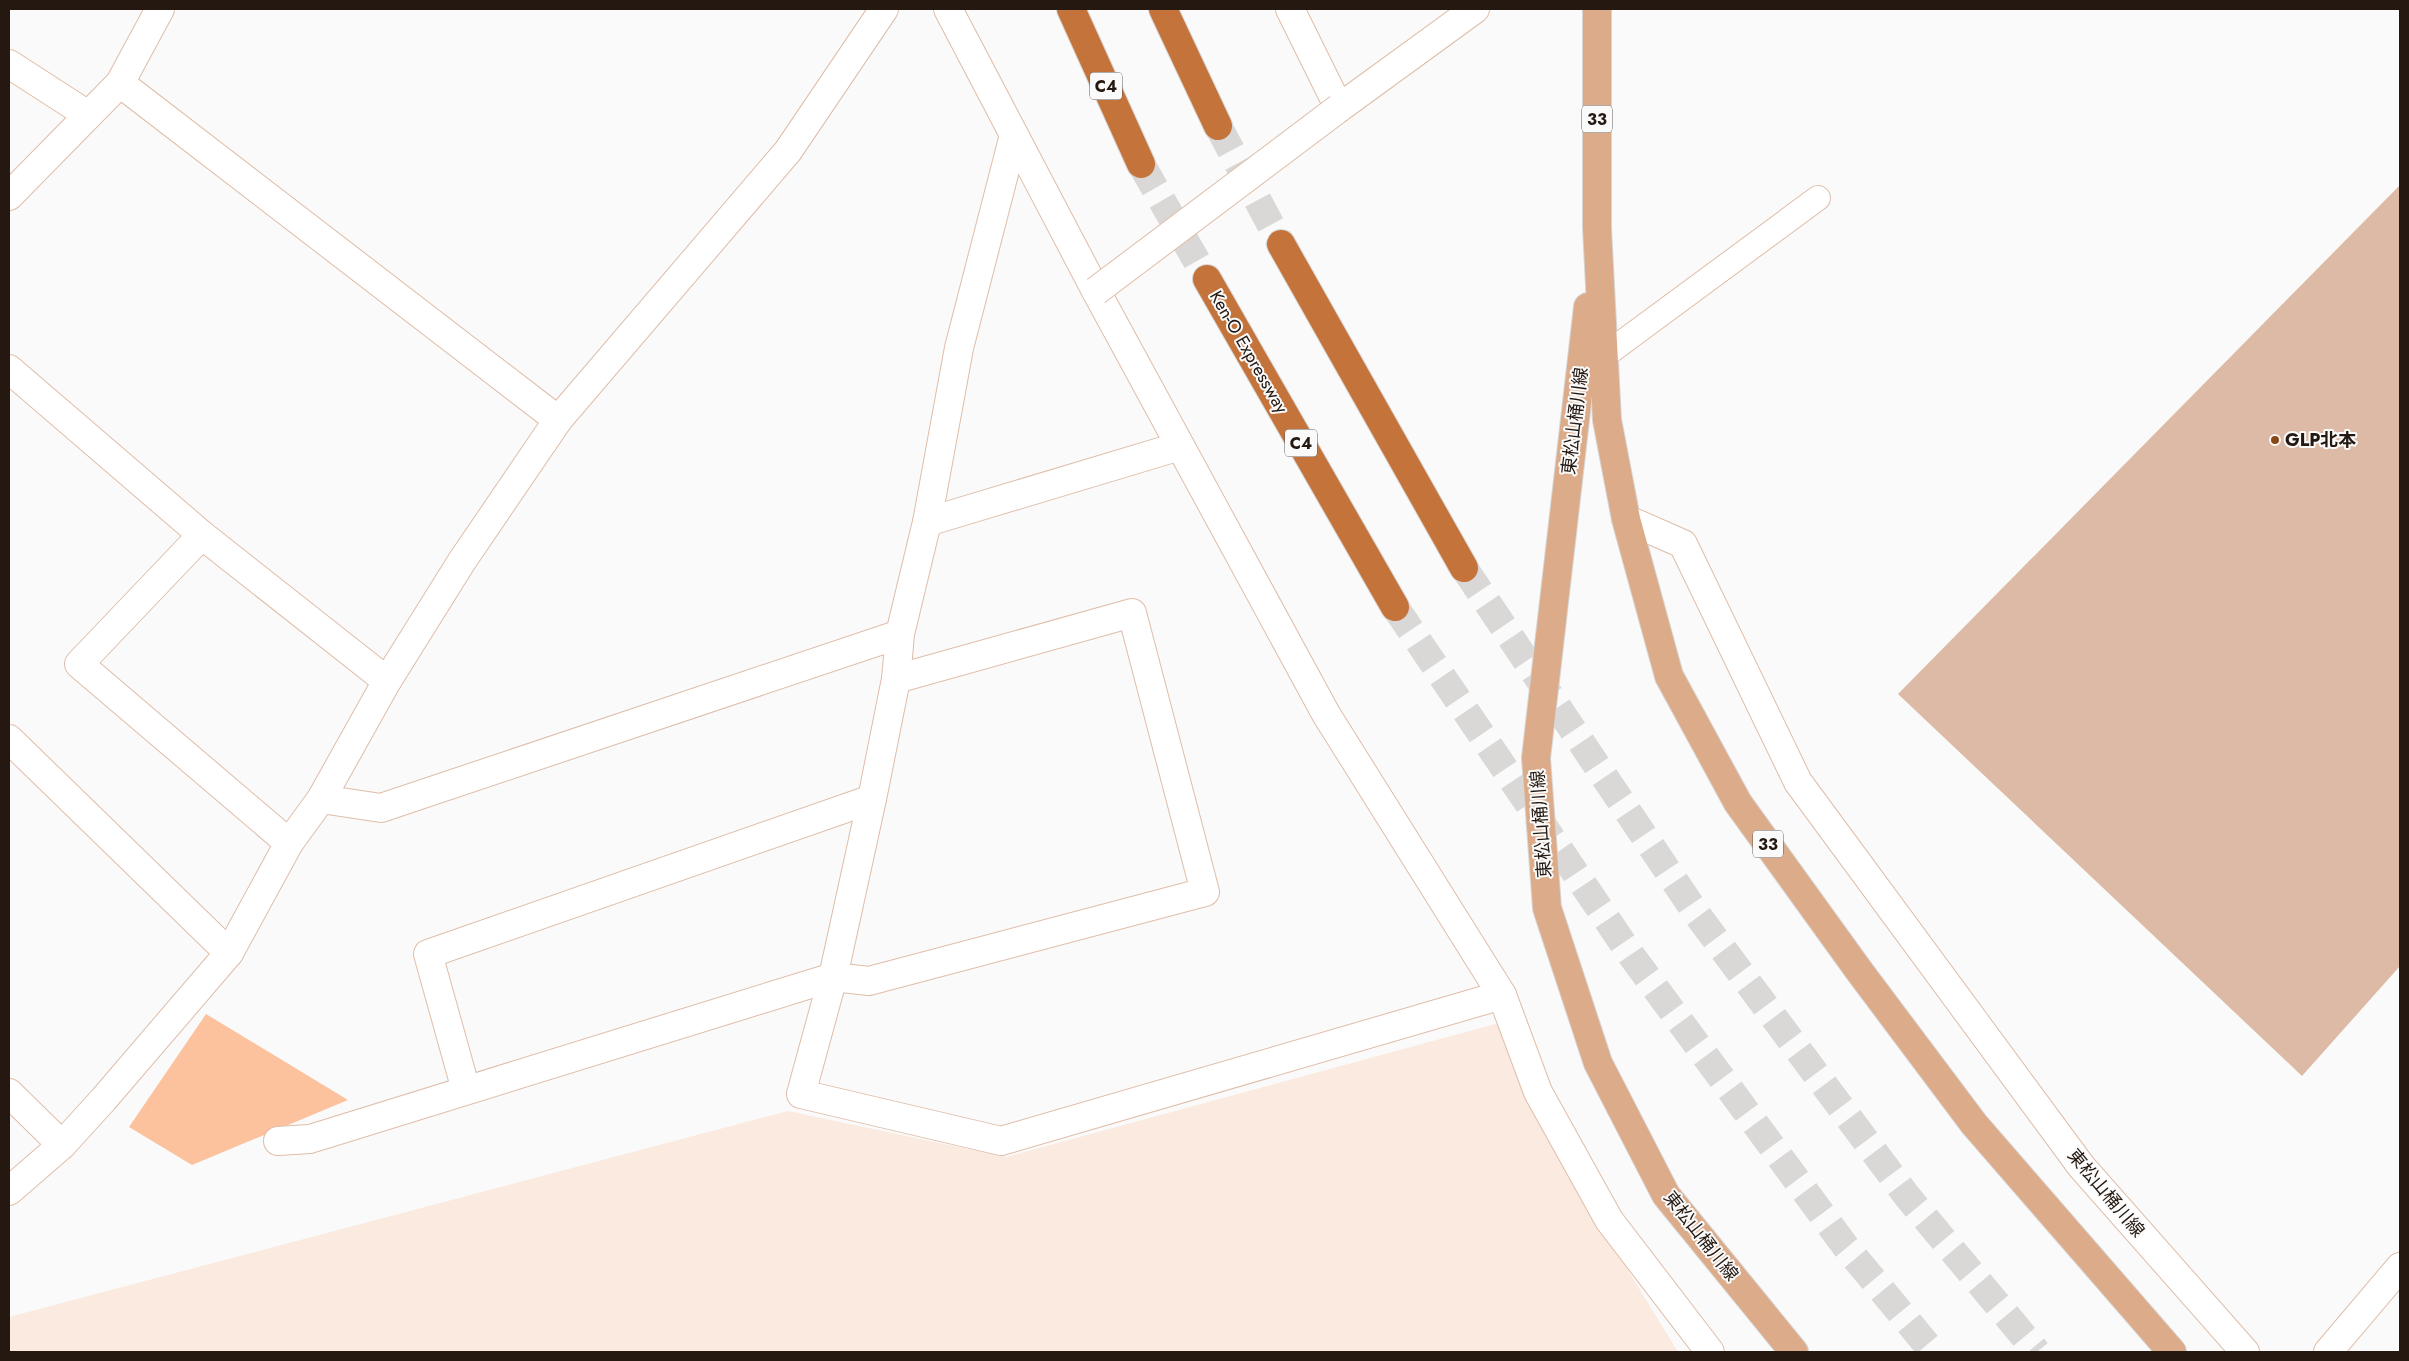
<svg xmlns="http://www.w3.org/2000/svg" width="2409" height="1361" font-family="Jost,'Noto Sans JP',sans-serif">
  <style>
    .built { fill: #fbeadf }
    .green { fill: #fcc29e }
    .building { fill: #ddbaa5 }
    .lines { fill: none; stroke-linecap: round; stroke-linejoin: round }
    .motorway-tunnel { stroke: #dad8d7; stroke-width: 28; stroke-dasharray: 28 14; stroke-linecap: butt }
    .service-casing { stroke: #dfbda8; stroke-width: 26 }
    .minor-casing { stroke: #dfbda8; stroke-width: 30 }
    .primary-casing { stroke: #d8d5d4; stroke-width: 30 }
    .motorway-casing { stroke: #d8d5d4; stroke-width: 30 }
    .service { stroke: #fff; stroke-width: 24 }
    .minor { stroke: #fff; stroke-width: 28 }
    .primary { stroke: #dcab89; stroke-width: 28 }
    .motorway { stroke: #c4733a; stroke-width: 28 }
    .minor-bridge-casing { stroke: #dfbda8; stroke-width: 30; stroke-linecap: butt }
    .minor-bridge { stroke: #fff; stroke-width: 28 }
    .poi-dot { fill: #8a4815; stroke: #fafafa; stroke-width: 2 }
    .labels { text-anchor: middle; stroke-width: 4; stroke-linejoin: round; paint-order: stroke }
    .shield { fill: #fafafa; stroke: #645c56; stroke-width: 1 }
    .shield-label { font-size: 16px; font-weight: bold; fill: #241810 }
    .street-label { font-size: 18px; fill: #241810; stroke: #fafafa }
    .poi-label { font-size: 18px; font-weight: bold; fill: #241810; stroke: #fafafa; text-anchor: start }
  </style>
  <rect width="100%" height="100%" fill="#fafafa"/>
  <path class="built" d="M1510,1020L1571,1177L1678,1352H9V1317L788,1111L1006,1157Z"/>
  <path class="green" d="M206,1014L348,1100L192,1165L129,1127Z"/>
  <path class="building" d="M2400,185V966L2302,1076L1898,694Z"/>
  <g class="lines">
    <g class="motorway-tunnel">
      <path d="M1218,126L1281,244"/>
      <path d="M1141,164L1207,279"/>
      <path d="M1464,568L1696,913L1907,1196L2037,1352"/>
      <path d="M1395,607L1631,955L1846,1247L1933,1352"/>
    </g>
    <g class="service-casing">
      <path id="service" d="M1604,356L1818,198"/>
    </g>
    <g class="minor-casing">
      <g id="minor">
        <path d="M948,9L1096,291L1326,714L1502,995L1538,1092L1609,1220L1710,1352"/>
        <path d="M1290,9L1339,108L1475,9"/>
        <path d="M9,64L88,115"/>
        <path d="M120,83L558,420"/>
        <path d="M1014,135L959,348L927,522L900,634L896,679L872,799L833,977L801,1094L1001,1141L1502,995"/>
        <path d="M9,196L120,83L160,9"/>
        <path d="M9,369L202,535L387,681"/>
        <path d="M1626,519L1683,544L1798,782L2081,1166L2245,1352"/>
        <path d="M927,522L1180,446"/>
        <path d="M202,535L79,664L289,843"/>
        <path d="M9,739L229,953"/>
        <path d="M321,799L381,808L900,634"/>
        <path d="M466,1090L428,954L872,799"/>
        <path d="M9,1093L62,1145"/>
        <path d="M278,1141L310,1139L833,977L869,981L1205,892L1132,613L896,679"/>
        <path d="M9,1191L62,1145L103,1100L229,953L289,843L321,799L387,681L462,561L558,420L788,151L884,9"/>
        <path d="M2328,1352L2400,1267"/>
      </g>
    </g>
    <g class="primary-casing">
      <g id="primary">
        <path d="M1597,9V228L1607,420L1626,519L1669,676L1738,803L1860,972L1974,1124L2172,1352"/>
        <path d="M1588,307L1536,758L1547,908L1598,1063L1666,1195L1794,1352"/>
      </g>
    </g>
    <g class="motorway-casing">
      <g id="motorway">
        <path d="M1071,9L1141,164"/>
        <path d="M1163,9L1218,126"/>
        <path d="M1281,244L1464,568"/>
        <path d="M1207,279L1395,607"/>
      </g>
    </g>
    <use href="#service" class="service"/>
    <use href="#minor" class="minor"/>
    <use href="#primary" class="primary"/>
    <use href="#motorway" class="motorway"/>
    <g class="minor-bridge-casing">
      <path id="minor-bridge" d="M1096,291L1339,108"/>
    </g>
    <use href="#minor-bridge" class="minor-bridge"/>
  </g>
  <circle class="poi-dot" cx="2275" cy="440" r="5"/>
  <g class="labels">
    <g class="shield">
      <rect x="1090" y="72.5" width="32" height="27" rx="4"/>
      <rect x="1582" y="105.5" width="30" height="27" rx="4"/>
      <rect x="1285" y="429.5" width="32" height="27" rx="4"/>
      <rect x="1753" y="830.5" width="30" height="27" rx="4"/>
    </g>
    <g class="shield-label">
      <text x="1106" y="92">C4</text>
      <text x="1597" y="125">33</text>
      <text x="1301" y="449">C4</text>
      <text x="1768" y="850">33</text>
    </g>
    <g class="street-label">
      <text transform="translate(1249 352) rotate(60)" y="6">Ken-O Expressway</text>
      <text transform="translate(1575 421) rotate(-83)" y="6">東松山桶川線</text>
      <text transform="translate(1541 824) rotate(-94)" y="6">東松山桶川線</text>
      <text transform="translate(2106 1193) rotate(50)" y="6">東松山桶川線</text>
      <text transform="translate(1701 1236) rotate(52)" y="6">東松山桶川線</text>
    </g>
    <g class="poi-label">
      <text x="2285" y="446">GLP北本</text>
    </g>
  </g>
  <rect width="2409" height="1361" fill="none" stroke="#241810" stroke-width="20"/>
</svg>
